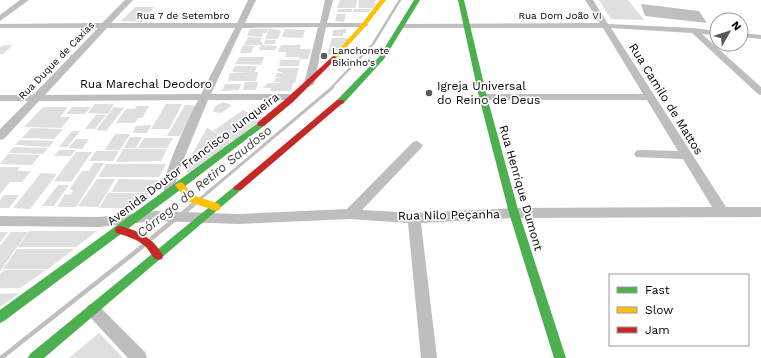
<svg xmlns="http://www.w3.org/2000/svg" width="761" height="358" font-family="'Work Sans',sans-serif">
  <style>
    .water { fill: #bfbfbf }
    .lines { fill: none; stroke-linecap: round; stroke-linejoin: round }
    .stream-far2 { stroke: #bfbfbf; stroke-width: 2.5 }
    .stream-far1 { stroke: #bfbfbf; stroke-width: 3 }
    .stream { stroke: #bfbfbf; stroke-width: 4.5 }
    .building { fill: #dfdfdf }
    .street { fill: #bebebe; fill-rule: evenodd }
    .fast { fill: #4caf50; fill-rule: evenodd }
    .slow { fill: #ffc107; fill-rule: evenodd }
    .jam { fill: #c62828; fill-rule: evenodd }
    .poi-dot { fill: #595959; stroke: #fff; stroke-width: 1.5 }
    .labels { text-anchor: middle; stroke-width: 3.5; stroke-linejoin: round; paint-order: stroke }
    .far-street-label { font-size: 10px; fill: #000; stroke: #fff }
    .far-poi-label { font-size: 10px; fill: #000; stroke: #fff; text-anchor: start }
    .street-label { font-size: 12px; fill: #000; stroke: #fff }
    .poi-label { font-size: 12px; fill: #000; stroke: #fff; text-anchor: start }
    .water-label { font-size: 13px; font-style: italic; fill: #444; stroke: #fff }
  </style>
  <rect width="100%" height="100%" fill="#fff"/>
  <path class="water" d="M641,4L699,11L707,23L645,16Z"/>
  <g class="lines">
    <path class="stream-far2" d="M331,88L373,44L400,0"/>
    <path class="stream-far1" d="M200,199L333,87"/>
    <g class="stream">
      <path d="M182,214L194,204"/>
      <path d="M152,238L175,219"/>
      <path d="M1,358L143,246"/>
    </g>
  </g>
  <g class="building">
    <path d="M340,0H357L356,8H337Z"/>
    <path d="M359,0H376L374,3H358Z"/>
    <path d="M599,0H628L644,20L611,19Z"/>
    <path d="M359,3H377L373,8H358Z"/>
    <path d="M135,7H154L142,22L121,21Z"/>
    <rect x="338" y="9" width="14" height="3"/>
    <path d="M354,9H371L368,12H353Z"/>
    <path d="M337,14H346L344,22L335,21Z"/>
    <path d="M250,29H268L267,33H263L262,37L247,36Z"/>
    <path d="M269,29L281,30L278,39H265Z"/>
    <path d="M285,29L305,30L303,38L282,37Z"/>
    <path d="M346,29V33H343V36H332L333,30Z"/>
    <path d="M248,37L262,38L260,42H263L262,45H244Z"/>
    <path d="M332,38H350L334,54L327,55Z"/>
    <path d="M265,40H276L275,44H264Z"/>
    <path d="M5,45H13L3,54H0V47Z"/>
    <path d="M243,45L254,46L251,53H240Z"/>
    <path d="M261,45L277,46L275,50H259Z"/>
    <path d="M281,45H301L300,49H311L308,59H300L299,66H279L280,60H299V57H285L286,52H278Z"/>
    <path d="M239,57H264L261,65L235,64Z"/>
    <path d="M235,66H257L255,72H258L256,81H228L230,73H252L232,72Z"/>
    <path d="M278,68H299L295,83H293L291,91H270L271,88H263L268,83H280V82H274L276,78L282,77H275L277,73H283L277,71Z"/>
    <path d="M245,82H258L256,90H243Z"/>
    <path d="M225,84H241L239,90L222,91Z"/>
    <path d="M223,102L232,105L221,113L213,112L215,106Z"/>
    <path d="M95,104H114L108,114L88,113Z"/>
    <path d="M166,104H182L169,129H151Z"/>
    <path d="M185,105L196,106L180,136H167Z"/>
    <path d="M137,106H149L142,118H138L135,123H116L126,109H135Z"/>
    <path d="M48,107H68L60,117H70L61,128L24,127L42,108Z"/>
    <path d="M72,107H91L85,114H66Z"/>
    <path d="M114,107L124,108L106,131L96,130Z"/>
    <path d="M243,110L262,119L234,141L213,131Z"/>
    <path d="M96,115H106L95,129H85Z"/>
    <path d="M151,125L147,133H132L136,126Z"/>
    <path d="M31,128L63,129L54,139L22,138Z"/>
    <path d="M207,128L232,142L190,174L184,168Z"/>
    <path d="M72,131H80L67,147H59Z"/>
    <path d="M115,134H130L120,150H105Z"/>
    <path d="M130,137H142L136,148H124Z"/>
    <path d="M144,138H173L167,148H138Z"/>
    <path d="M76,139H89L82,149L68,148Z"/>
    <path d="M20,140L54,141L49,147L15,145Z"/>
    <path d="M14,147L48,148L43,154L8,153Z"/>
    <path d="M123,149H167L161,161L116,162Z"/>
    <path d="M59,150H76L71,156H54Z"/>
    <path d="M96,151H119L113,161H89Z"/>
    <path d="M76,152H92L71,182L54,181Z"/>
    <path d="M8,154L40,155L32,165L0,164Z"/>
    <path d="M94,163H104L76,207H57L65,194L70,195L73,190H69L82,171H89Z"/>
    <path d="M106,164H166L159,177H98Z"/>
    <path d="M0,167H20L17,171H31L22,182H10L0,194Z"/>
    <path d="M41,173L57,174L30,209L13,208Z"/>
    <path d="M97,179H115L98,207L78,206Z"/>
    <path d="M119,179L158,180L151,192H111Z"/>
    <path d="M58,185H69L54,206H42Z"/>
    <path d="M108,193H149L145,203L135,208H99Z"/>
    <path d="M4,195H19L9,208H0V200Z"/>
    <path d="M29,231H97L76,247H18Z"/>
    <path d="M0,232H8L0,243Z"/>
    <path d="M11,232H28L0,271V246Z"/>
    <path d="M17,249H74L48,269H3Z"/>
    <path d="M4,270H46L20,288H0V275Z"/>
    <path d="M19,293L0,307V294Z"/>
    <path d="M99,333L123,358H69Z"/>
  </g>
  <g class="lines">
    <g class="street">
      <path d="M20,0H29L0,21V15Z"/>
      <path d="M125,0H133L111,23H237L248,0H256L245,23H320L325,0H333L327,23H365L369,25L365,27H326L314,84L309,87L304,84L318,27L242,28L211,94H293L298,97L293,100H208L178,173L173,196H165C157,182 190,116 198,100L39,101L4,139L0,140V129L28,101H0V95H33L98,28H0V24L102,23ZM107,28H235L201,94L45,95Z"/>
      <path d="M585,0H593L608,24L693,28L717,31V35L702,34L761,87V95L758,94L692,33L611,28L726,207H761V217L514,218L421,223L437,358H421L408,223L350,219L238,224L156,221L99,227L0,226V216L99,217L156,211L238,214L347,209L413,142L417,141L423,145L421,148L362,210L414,213L514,208L712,207L683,159L636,157L634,154L636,151L640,150L678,151L647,100H483L478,97L483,94H643L603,28H402L398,26L402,24L600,23Z"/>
      <path d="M741,33L761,35V39L741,37Z"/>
      <path d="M93,303L98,305L145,352L147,358H128L88,315L85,310L88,305Z"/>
    </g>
    <g class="fast">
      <path d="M414,0H420L384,59L343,104H337V100L379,57Z"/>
      <path d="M458,0H464L487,97L519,213L566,358H554L509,213L479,97Z"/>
      <path d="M261,121L264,122L265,124L264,126L184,187L4,321L0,323V310Z"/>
      <path d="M238,185L241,186L243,188L241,190L44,358H28L30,354L235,186Z"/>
    </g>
    <g class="slow">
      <path d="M380,0H386L364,28L336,59H332V57L360,26Z"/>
      <path d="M180,182L183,183L193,195L219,204L221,207L219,210L216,211L187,201L175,185Z"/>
    </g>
    <g class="jam">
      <path d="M334,56L336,57V59L293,102L264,126H258L257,124L258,122L287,98L332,57Z"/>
      <path d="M337,100H343L344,102L241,190H235L233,188L235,186Z"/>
      <path d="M120,226C139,231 154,238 163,256L162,259C153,262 151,252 146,247C137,239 127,236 116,233L115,230L116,227Z"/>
    </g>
  </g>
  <g class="poi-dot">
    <circle cx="324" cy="56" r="4"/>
    <circle cx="429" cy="93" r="4"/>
  </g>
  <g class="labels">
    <g class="far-street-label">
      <text x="183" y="19">Rua 7 de Setembro</text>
      <text x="560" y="19">Rua Dom João VI</text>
      <text transform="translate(56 60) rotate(-46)" y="4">Rua Duque de Caxias</text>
    </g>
    <g class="far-poi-label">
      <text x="332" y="54">Lanchonete<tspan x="332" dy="12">Bikinho's</tspan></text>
    </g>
    <g class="street-label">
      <text x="146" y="88">Rua Marechal Deodoro</text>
      <text transform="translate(666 99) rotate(58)" y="4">Rua Camilo de Mattos</text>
      <text transform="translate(193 159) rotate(-37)" y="4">Avenida Doutor Francisco Junqueira</text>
      <text transform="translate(521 188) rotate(74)" y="4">Rua Henrique Dumont</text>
      <text transform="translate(449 215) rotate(-1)" y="4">Rua Nilo Peçanha</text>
    </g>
    <g class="poi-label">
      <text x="437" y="90">Igreja Universal<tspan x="437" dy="14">do Reino de Deus</tspan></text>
    </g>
    <g class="water-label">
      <text transform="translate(204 181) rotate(-39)" y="5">Córrego do Retiro Saudoso</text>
    </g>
  </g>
  <rect x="609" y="274" width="140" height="72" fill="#ffffff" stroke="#999999"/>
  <rect x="617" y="287" width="20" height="6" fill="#4caf50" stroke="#999999"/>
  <text x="645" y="294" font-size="12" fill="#000000">Fast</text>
  <rect x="617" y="307" width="20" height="6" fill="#ffc107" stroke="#999999"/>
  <text x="645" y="314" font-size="12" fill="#000000">Slow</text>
  <rect x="617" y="327" width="20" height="6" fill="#c62828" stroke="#999999"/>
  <text x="645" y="334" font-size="12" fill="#000000">Jam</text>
  <g transform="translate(729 32) rotate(51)"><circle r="19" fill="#ffffff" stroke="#999999"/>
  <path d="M0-3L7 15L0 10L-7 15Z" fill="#595959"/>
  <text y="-6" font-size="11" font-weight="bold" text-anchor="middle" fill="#000000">N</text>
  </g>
</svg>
